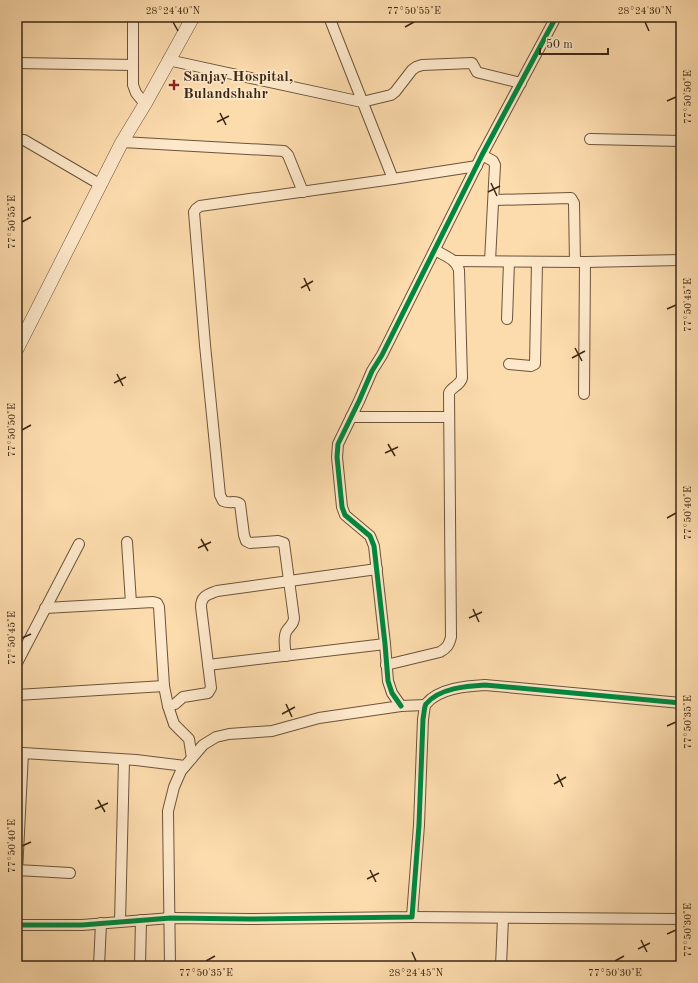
<svg xmlns="http://www.w3.org/2000/svg" width="698" height="983" font-family="'Old Standard TT',serif">
  <style>
    .lines { fill: none; stroke-linecap: round; stroke-linejoin: round }
    .minor-casing { stroke: #6b543a; stroke-width: 12 }
    .tertiary-casing { stroke: #6b543a; stroke-width: 14 }
    .minor { stroke: #fde8ca; stroke-width: 10 }
    .tertiary { stroke: #fde8ca; stroke-width: 13 }
    .cycleway-casing { stroke: #fde8ca; stroke-width: 8 }
    .cycleway { stroke: #00873e; stroke-width: 5 }
    .ticks { fill: none; stroke: #3b2714; stroke-width: 1.5 }
    .poi-dot { fill: #8f2418; stroke: #fde8ca; stroke-width: 1.5 }
    .labels { text-anchor: middle; stroke-width: 3.5; stroke-linejoin: round; paint-order: stroke }
    .poi-label { font-size: 15px; font-weight: bold; fill: #3b2714; stroke: #fde8ca; text-anchor: start }
    .neatline { fill: none; stroke: #3b2714; stroke-width: 1.5 }
    .ticks-label { font-size: 10px; text-anchor: middle; fill: #3b2714 }
  </style>
  <rect width="100%" height="100%" fill="#fcdbad"/>
  <filter id="stains"><feTurbulence type="fractalNoise" baseFrequency=".005" numOctaves="4"/><feColorMatrix values="0 0 0 0 .2 0 0 0 0 .09 0 0 0 0 .02 0 0 0 .5 -.17"/></filter>
  <radialGradient id="worn" r=".72"><stop offset=".6" stop-color="#630" stop-opacity="0"/><stop offset="1" stop-color="#630" stop-opacity=".3"/></radialGradient>
  <g class="lines">
    <g class="minor-casing">
      <g id="minor">
        <path d="M133,17V85L136,93L145,104"/>
        <path d="M329,17L393,179L477,166"/>
        <path d="M168,60L362,102L391,95L395,92L412,70L416,67L422,65L472,63L477,72L480,73L521,83"/>
        <path d="M17,63L133,65"/>
        <path d="M590,139L681,141"/>
        <path d="M17,140H24L101,185"/>
        <path d="M122,142L284,151L288,155L303,192"/>
        <path d="M482,155L493,161L495,165L490,261"/>
        <path d="M494,200L571,198L574,203L575,262"/>
        <path d="M454,261L585,262L681,260"/>
        <path d="M507,319L509,262"/>
        <path d="M509,364L531,366L535,364L537,262"/>
        <path d="M584,394L585,262"/>
        <path d="M351,417H449"/>
        <path d="M127,542L131,603"/>
        <path d="M45,608L153,602L157,603L159,607L164,686L168,706L174,724L189,739L192,758"/>
        <path d="M286,656C285,648 283,639 286,632C289,626 294,625 294,618L284,543L278,541L250,543L246,541L244,535L240,504C235,500 229,504 223,501L220,495L205,345L194,212L196,209L200,206L393,179"/>
        <path d="M17,663L79,544"/>
        <path d="M208,665L385,644"/>
        <path d="M386,665L440,652C447,648 449,645 451,637L449,393C452,386 460,386 462,378L459,270C456,259 445,256 435,250"/>
        <path d="M17,695L164,686"/>
        <path d="M168,706L175,704L183,697L208,693L211,688L201,607C201,596 207,595 217,591L377,569"/>
        <path d="M401,706L392,693L388,681L385,644L374,546L370,536L345,515L342,507L337,457L338,444L359,401L372,371L382,355L482,155L556,17"/>
        <path d="M17,870L70,873"/>
        <path d="M17,872L23,753L136,760L185,766"/>
        <path d="M412,917L681,919"/>
        <path d="M120,922L124,760"/>
        <path d="M17,925H82L171,918L249,919L412,917L419,825L423,719C424,715 424,707 426,704C439,688 467,686 485,685L681,703"/>
        <path d="M99,966L101,923"/>
        <path d="M140,966L141,920"/>
        <path d="M170,966L168,811L174,787L181,771L203,745L216,737L229,734L272,731L319,718L401,706L425,705"/>
        <path d="M501,966L503,918"/>
      </g>
    </g>
    <g class="tertiary-casing">
      <path id="tertiary" d="M17,349L122,142L145,104L193,17"/>
    </g>
    <use href="#minor" class="minor"/>
    <use href="#tertiary" class="tertiary"/>
    <g class="cycleway-casing">
      <g id="cycleway">
        <path d="M401,706L392,693L388,681L385,644L374,546L370,536L345,515L342,507L337,457L338,444L359,401L372,371L382,355L482,155L556,17"/>
        <path d="M17,925H82L171,918L249,919L412,917L419,825L423,719C424,715 424,707 426,704C439,688 467,686 485,685L681,703"/>
      </g>
    </g>
    <use href="#cycleway" class="cycleway"/>
  </g>
  <path class="ticks" d="M173,22L178,31M645,22L649,31M405,27L414,22M667,101L676,97M220,113L226,125M217,122L229,116M491,183L497,196M488,192L500,186M22,222L31,217M304,278L310,291M301,288L313,281M667,309L676,305M575,348L582,361M572,358L585,351M117,374L123,386M114,383L126,377M22,430L31,425M388,444L395,456M385,453L398,447M667,518L676,513M201,539L208,551M198,548L211,542M473,609L479,622M469,618L482,612M22,638L31,634M286,704L292,717M282,714L295,707M667,726L676,722M557,774L563,787M554,784L566,777M98,800L105,812M95,809L108,803M22,846L31,842M370,870L376,882M367,879L379,873M667,934L676,930M641,940L647,952M638,949L650,943M412,952L416,961M206,961L215,956M615,961L624,956"/>
  <path class="poi-dot" d="M172 79h4v4h4v4h-4v4h-4v-4h-4v-4h4z"/>
  <g class="labels">
    <g class="poi-label">
      <text x="183" y="81">Sanjay Hospital,<tspan x="183" dy="17">Bulandshahr</tspan></text>
    </g>
  </g>
  <rect width="698" height="983" fill="none" stroke="#fcdbad" stroke-width="44"/>
  <path d="M540 48v6h68v-6" fill="none" stroke="#3b2714" stroke-width="2"/>
  <text x="546" y="48" font-size="12" fill="#3b2714" stroke="#fde8ca" stroke-width="3" paint-order="stroke">50 m</text>
  <rect x="22" y="22" width="654" height="939" class="neatline"/>
  <g class="ticks-label">
    <text x="173" y="14">28°24'40"N</text>
    <text x="414" y="14">77°50'55"E</text>
    <text x="645" y="14">28°24'30"N</text>
    <text transform="translate(687 97) rotate(-90)" y="4">77°50'50"E</text>
    <text transform="translate(11 222) rotate(-90)" y="4">77°50'55"E</text>
    <text transform="translate(687 305) rotate(-90)" y="4">77°50'45"E</text>
    <text transform="translate(11 430) rotate(-90)" y="4">77°50'50"E</text>
    <text transform="translate(687 513) rotate(-90)" y="4">77°50'40"E</text>
    <text transform="translate(11 638) rotate(-90)" y="4">77°50'45"E</text>
    <text transform="translate(687 722) rotate(-90)" y="4">77°50'35"E</text>
    <text transform="translate(11 846) rotate(-90)" y="4">77°50'40"E</text>
    <text transform="translate(687 930) rotate(-90)" y="4">77°50'30"E</text>
    <text x="206" y="976">77°50'35"E</text>
    <text x="416" y="976">28°24'45"N</text>
    <text x="615" y="976">77°50'30"E</text>
  </g>
  <rect width="100%" height="100%" filter="url(#stains)"/>
  <rect width="100%" height="100%" fill="url(#worn)"/>
</svg>
